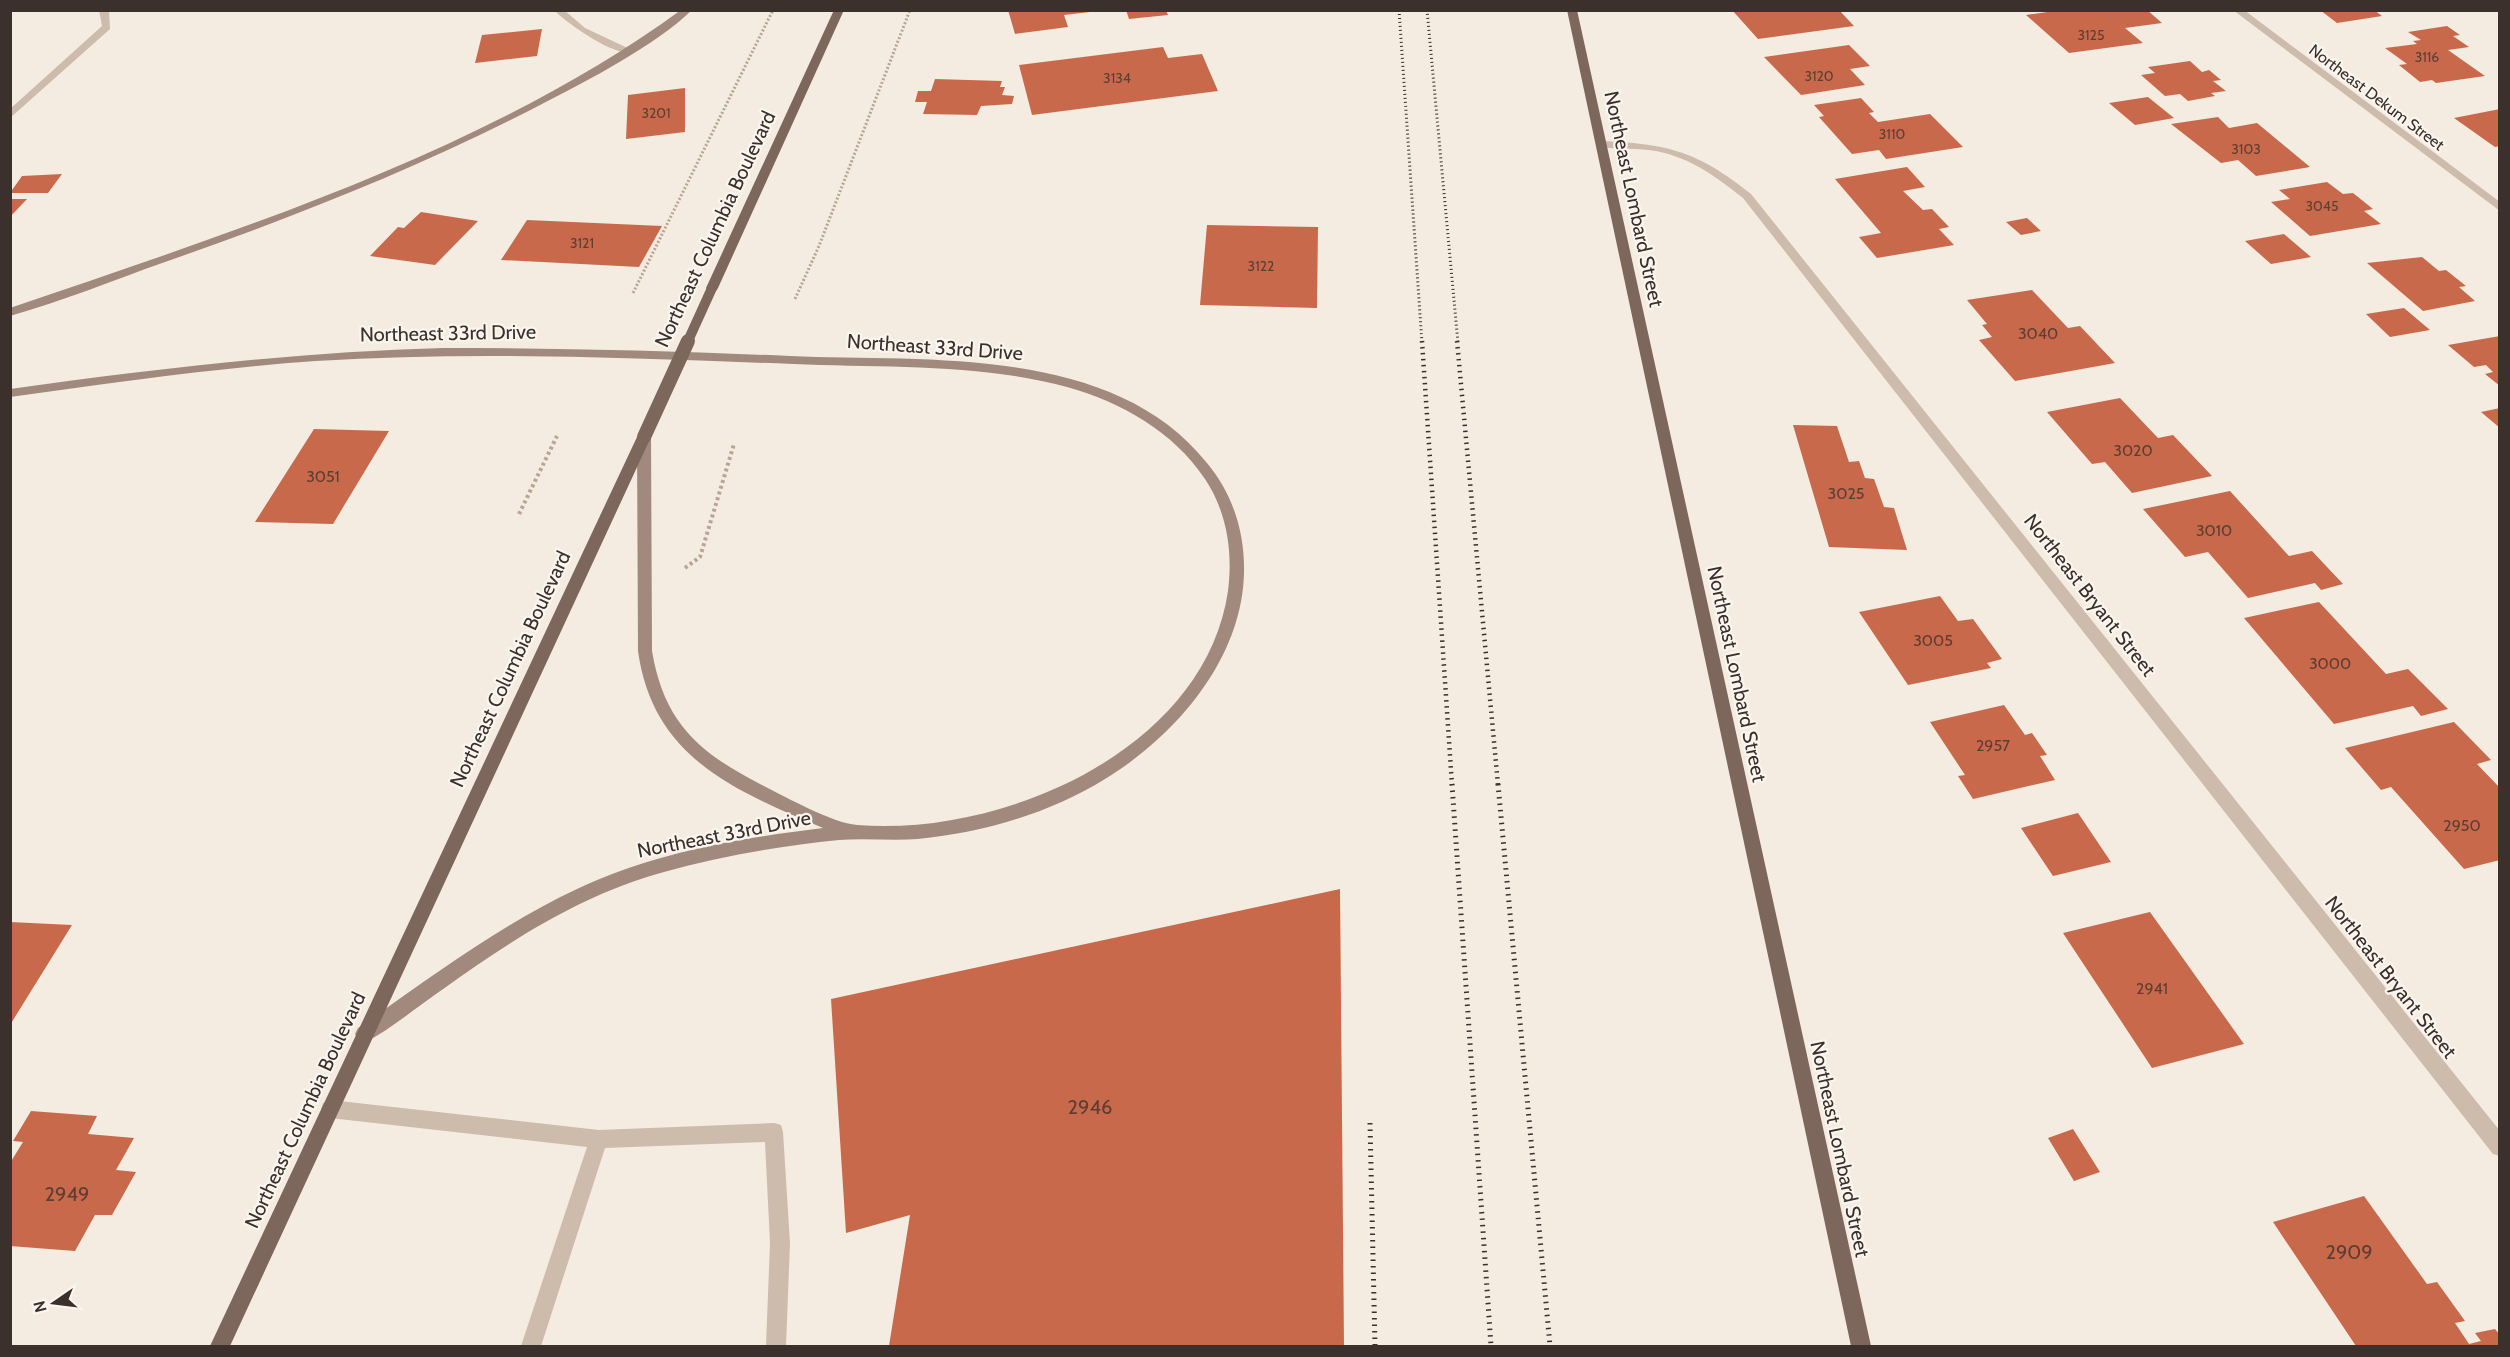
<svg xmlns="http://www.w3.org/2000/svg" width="2510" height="1357" viewBox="0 0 2510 1357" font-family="Cabin,sans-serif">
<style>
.building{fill:#c8694b}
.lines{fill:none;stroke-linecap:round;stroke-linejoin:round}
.path-far1{stroke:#b9a596;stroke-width:3;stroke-dasharray:2 2;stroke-linecap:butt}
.path{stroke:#b9a596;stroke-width:4;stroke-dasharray:3 3;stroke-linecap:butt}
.service{fill:#cdbbac;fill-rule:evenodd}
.minor{fill:#cdbbac;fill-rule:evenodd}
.tertiary{fill:#cdbbac;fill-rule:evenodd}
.secondary{fill:#a18a7d;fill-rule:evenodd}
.primary{fill:#7d675c;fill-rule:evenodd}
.rail-far2{stroke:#3b302b;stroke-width:3;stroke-dasharray:1 3;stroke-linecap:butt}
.rail-far1{stroke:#3b302b;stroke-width:4.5;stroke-dasharray:1.5 4.5;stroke-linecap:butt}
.rail{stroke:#3b302b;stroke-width:5;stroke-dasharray:1.5 5;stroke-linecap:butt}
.primary-bridge-far1{stroke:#7d675c;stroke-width:10}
.primary-bridge{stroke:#7d675c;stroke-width:14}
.labels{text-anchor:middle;stroke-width:4.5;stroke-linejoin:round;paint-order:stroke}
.far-number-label{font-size:14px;fill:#5e3e33}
.far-street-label{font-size:16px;fill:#3b302b;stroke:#fbf5ee}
.number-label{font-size:16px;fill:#5e3e33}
.street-label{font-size:20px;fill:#3b302b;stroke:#fbf5ee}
.near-number-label{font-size:20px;fill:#5e3e33}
</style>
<rect width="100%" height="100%" fill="#f4ebe1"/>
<path class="building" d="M1008,10H1090V12L1064,15L1068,27L1015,34Z
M1126,10H1166L1168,15L1129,19Z
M1732,10H1839L1854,26L1758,39Z
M2061,10H2147L2162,23L2125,28L2143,43L2069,53L2026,15Z
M2320,10H2374L2382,16L2337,23Z
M2447,26L2460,35L2453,36L2469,47L2448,50L2485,76L2436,83L2432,80L2420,82L2399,65L2407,64L2385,48L2417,44L2413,41L2421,40L2408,32Z
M542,29L537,56L475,63L482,35Z
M1849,45L1870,66L1850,69L1865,85L1801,95L1764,57Z
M1163,47L1168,58L1202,54L1218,91L1032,115L1019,65Z
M2190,61L2202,72L2209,70L2221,80L2213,81L2226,91L2211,93L2215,96L2188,101L2180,94L2165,96L2141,75L2155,73L2148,67Z
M935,79L1002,81L1000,87H1005L1002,95L1014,96L1012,104L981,106L977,115L923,114L927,102H915L918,91H931Z
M685,88V132L626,139L628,95Z
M2148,97L2174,118L2135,125L2109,103Z
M1861,98L1874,112L1869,113L1878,122L1930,114L1963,147L1886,159L1879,150L1852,154L1819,117L1824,116L1814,105Z
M2500,109V146L2495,147L2454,118Z
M2218,117L2229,128L2257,123L2310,167L2256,176L2238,160L2221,163L2171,124Z
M1907,167L1925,187L1903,191L1923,210L1932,209L1949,227L1939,229L1954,245L1877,258L1859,237L1881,233L1835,179Z
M62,174L48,193H10L22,176Z
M2327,182L2343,194L2353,193L2373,209L2364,211L2381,224L2310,236L2271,202L2290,199L2279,190Z
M10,199H27L10,217Z
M421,212L478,221L435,265L370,256L398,227L404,228Z
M2027,218L2041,231L2021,235L2006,222Z
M527,220L662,226L639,267L501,260Z
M1207,225L1318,227L1317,308L1200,305Z
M2284,234L2311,257L2271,264L2245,241Z
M2422,257L2439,271L2446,270L2466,286L2459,287L2475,301L2423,311L2367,263Z
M2032,290L2068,328L2080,326L2115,363L2015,381L1979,340L1992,337L1982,325L1987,324L1967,300Z
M2404,308L2430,330L2390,337L2366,314Z
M2500,336V386L2485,374L2493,372L2486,365L2474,367L2448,345Z
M2120,398L2158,438L2173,435L2212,476L2132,493L2105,462L2092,464L2047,412Z
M2500,408V428L2481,412Z
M1793,425L1837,426L1849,462L1859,461L1865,478L1874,479L1884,507L1894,508L1907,550L1829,547Z
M314,429L389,431L333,524L255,522Z
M2230,491L2289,556L2312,551L2343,584L2321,590L2315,583L2248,598L2208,552L2185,557L2143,509Z
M1940,596L1958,621L1973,619L2002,659L1987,663L1991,668L1908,685L1859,612Z
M2319,602L2386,674L2408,669L2448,709L2421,716L2413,706L2334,724L2244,618Z
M2004,705L2025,735L2032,733L2047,755L2040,756L2055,780L1973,799L1958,776L1965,775L1930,722Z
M2454,722L2491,760L2477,764L2500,788V860L2464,869L2391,787L2381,790L2345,748Z
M2078,813L2111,862L2053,876L2021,828Z
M1340,889L1344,1346H889L910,1215L846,1233L831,999Z
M2150,912L2244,1044L2152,1068L2063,933Z
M10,922L72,925L10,1025Z
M31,1111L97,1116L88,1134L134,1138L116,1170L136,1172L112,1215H95L75,1251L10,1246V1163L23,1142L13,1141Z
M2073,1129L2100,1172L2074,1181L2048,1138Z
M2364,1196L2427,1284L2437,1282L2465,1321L2455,1323L2469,1344L2481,1341L2475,1333L2495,1329L2500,1335V1346H2356L2273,1222Z"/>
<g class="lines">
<path class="path-far1" d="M633,293L773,10
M795,299L819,246L910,10"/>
<path class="path" d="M519,514L557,436
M685,568L700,557L734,444"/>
<path class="service" d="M99,10H109L110,29L10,118V109L102,26Z
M554,10H564L585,28L634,51C620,61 565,22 554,10Z
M330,1100L599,1130L774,1123L781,1125L783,1132L790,1243L786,1346H766L770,1243L765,1142L605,1148L541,1346H521L587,1147L330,1118L323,1115L321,1109L323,1103Z"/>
<path class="minor" d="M1601,141C1669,144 1697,151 1751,194L2500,1131V1156L2493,1154L1743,198C1714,175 1687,155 1649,150C1632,148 1614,150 1597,146L1596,144Z"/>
<path class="tertiary" d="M2233,10H2244L2500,202V211Z"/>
<path class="secondary" d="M681,10H692C656,45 587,81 542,104C421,167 294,217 165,262C114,280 63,301 10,316V308C235,231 488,151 681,10Z
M443,348C559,348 674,351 790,356C926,362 1112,344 1207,463C1233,494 1245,533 1244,573C1242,659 1176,736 1105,779C1050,813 983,833 918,839C892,841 865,838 839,840C781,846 720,856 664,872C583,894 513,939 446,987C419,1005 393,1028 364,1043L358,1040L355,1034L358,1028C428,979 498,926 577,889C653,853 740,838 823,828C734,790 653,758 638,651L637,437L639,434H649L651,437L652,651C664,722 698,752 760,784C784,796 832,823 857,825C1002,837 1205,750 1228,591C1233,552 1227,512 1205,479C1174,432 1121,402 1067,387C978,363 884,368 793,364C634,358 475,351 316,361C214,368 112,383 10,397V389C155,369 297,352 443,348Z"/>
<path class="primary" d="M834,10H844L718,288L716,291H708L706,288Z
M1567,10H1577L1871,1346H1851Z
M644,432L651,437L230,1346H210L637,437Z"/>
<path class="rail-far2" d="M1399,10L1422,343
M1427,10L1458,343"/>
<path class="rail-far1" d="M1422,341L1452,785
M1457,341L1498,785"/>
<path class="rail" d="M1452,784L1491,1346
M1498,784L1550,1346
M1370,1123L1375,1346"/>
<path class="primary-bridge-far1" d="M687,343L712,288"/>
<path class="primary-bridge" d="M644,437L688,341"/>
</g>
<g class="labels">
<g class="far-number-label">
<text x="2091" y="40">3125</text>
<text x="2427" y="62">3116</text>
<text x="1819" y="81">3120</text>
<text x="1117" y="83">3134</text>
<text x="656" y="118">3201</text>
<text x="1892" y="139">3110</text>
<text x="2246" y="154">3103</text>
<text x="2322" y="211">3045</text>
<text x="582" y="248">3121</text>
<text x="1261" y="271">3122</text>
</g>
<g class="far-street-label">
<text transform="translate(2377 97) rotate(37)" y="6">Northeast Dekum Street</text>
</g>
<g class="number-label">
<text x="2038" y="339">3040</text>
<text x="2133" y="456">3020</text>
<text x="323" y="482">3051</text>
<text x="1846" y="499">3025</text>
<text x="2214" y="536">3010</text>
<text x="1933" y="646">3005</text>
<text x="2330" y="669">3000</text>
<text x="1993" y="751">2957</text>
<text x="2462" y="831">2950</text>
<text x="2152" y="994">2941</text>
</g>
<g class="street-label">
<text transform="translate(1634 199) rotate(78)" y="7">Northeast Lombard Street</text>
<text transform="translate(715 229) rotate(-65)" y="7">Northeast Columbia Boulevard</text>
<text transform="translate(448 333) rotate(-1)" y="7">Northeast 33rd Drive</text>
<text transform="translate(935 347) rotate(4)" y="7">Northeast 33rd Drive</text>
<text transform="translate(2090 595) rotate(52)" y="7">Northeast Bryant Street</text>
<text transform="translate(510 669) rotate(-65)" y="7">Northeast Columbia Boulevard</text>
<text transform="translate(1737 674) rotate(78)" y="7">Northeast Lombard Street</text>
<text transform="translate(724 834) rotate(-11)" y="7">Northeast 33rd Drive</text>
<text transform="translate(2391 977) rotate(52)" y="7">Northeast Bryant Street</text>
<text transform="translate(305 1110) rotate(-65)" y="7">Northeast Columbia Boulevard</text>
<text transform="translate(1840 1149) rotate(78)" y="7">Northeast Lombard Street</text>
</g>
<g class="near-number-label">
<text x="1090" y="1114">2946</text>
<text x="67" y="1201">2949</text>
<text x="2349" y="1259">2909</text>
</g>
</g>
<rect width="2510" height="1357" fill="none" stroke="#3b302b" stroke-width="24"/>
<g transform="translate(54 1303) rotate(256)" stroke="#fbf5ee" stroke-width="4.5" paint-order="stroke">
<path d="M0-4.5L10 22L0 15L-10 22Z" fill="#3b302b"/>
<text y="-9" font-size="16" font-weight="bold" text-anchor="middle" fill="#3b302b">N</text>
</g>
</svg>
